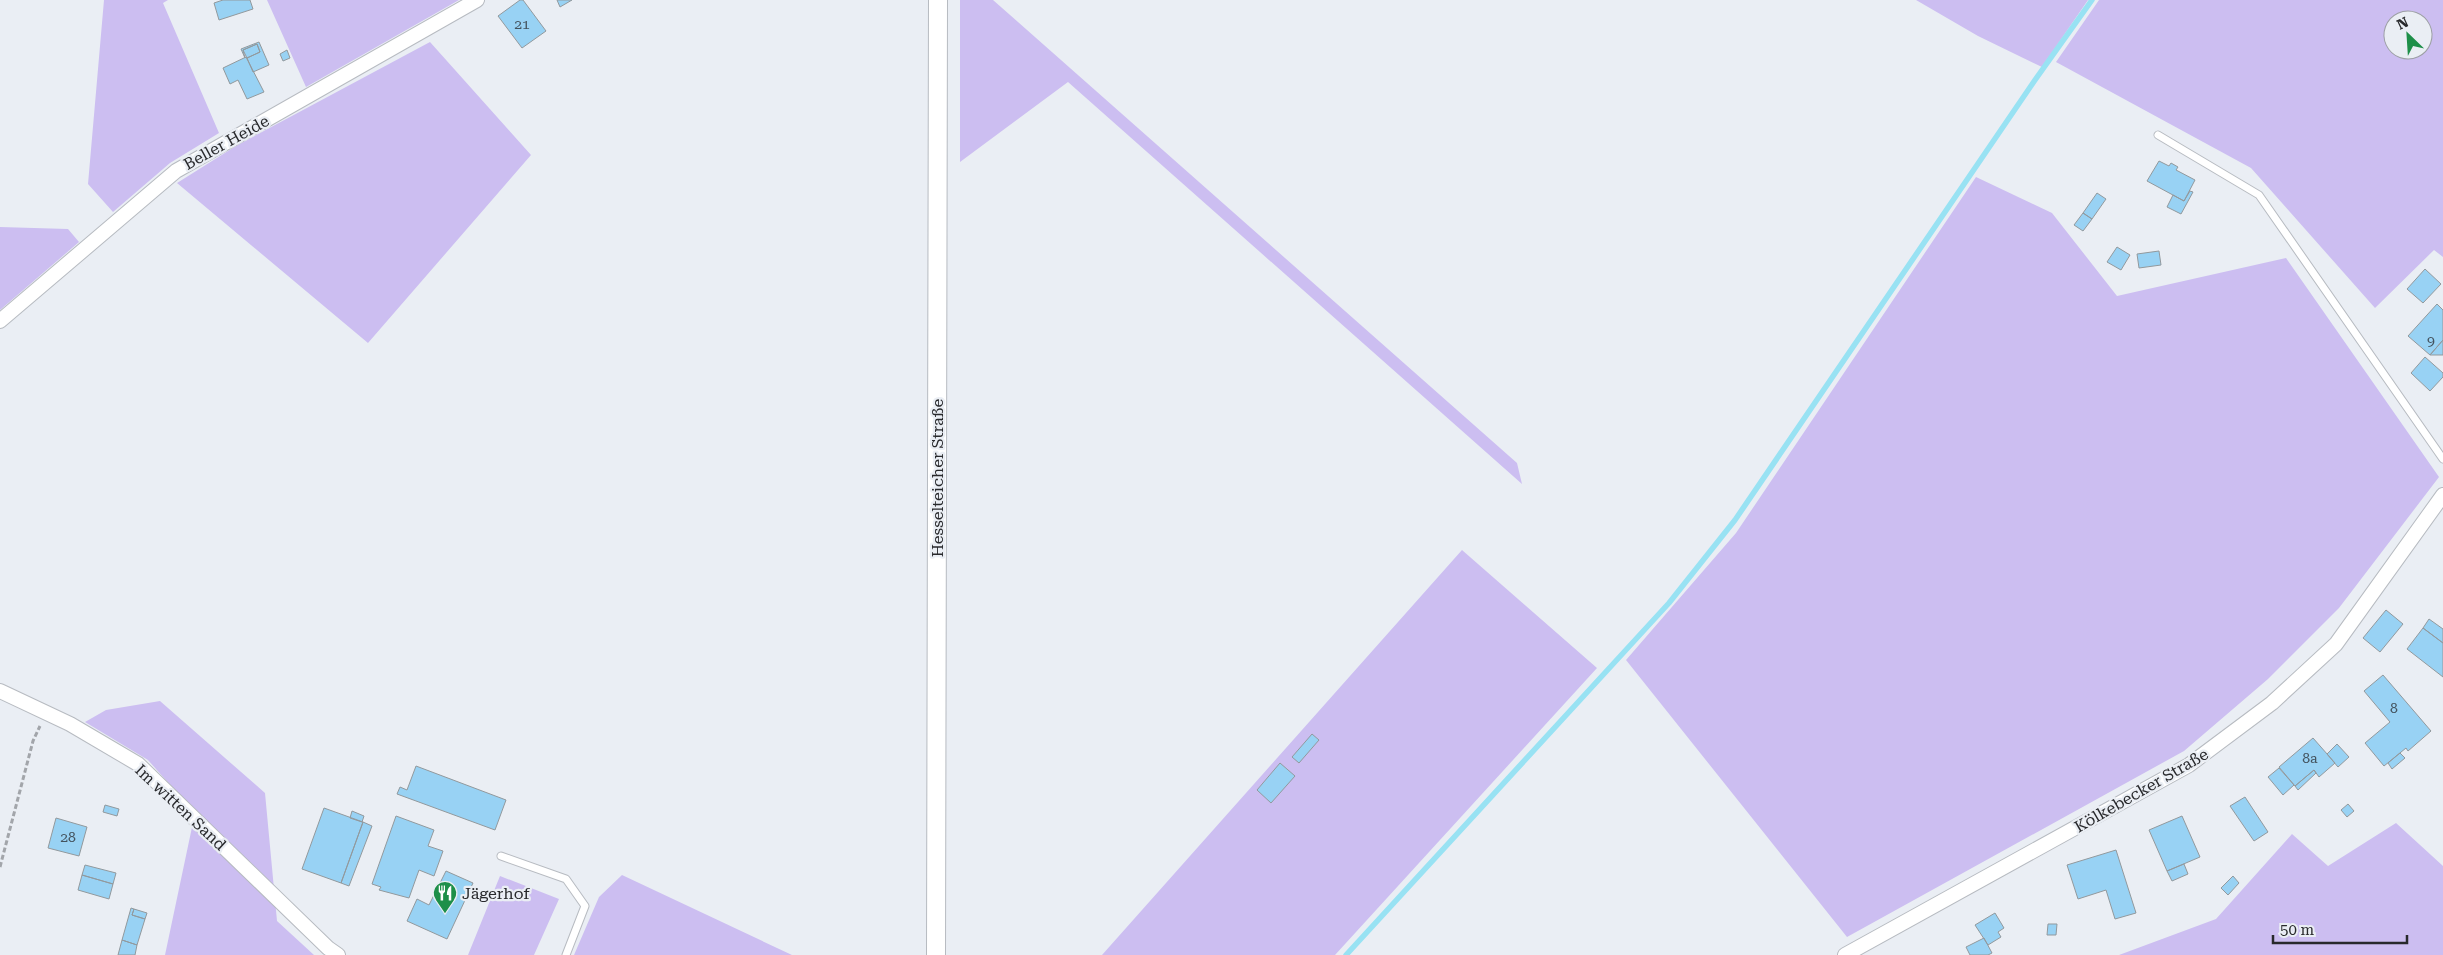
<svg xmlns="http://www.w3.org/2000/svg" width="2443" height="955" viewBox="0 0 2443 955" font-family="'Roboto Serif',serif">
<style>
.green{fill:#ccbef1;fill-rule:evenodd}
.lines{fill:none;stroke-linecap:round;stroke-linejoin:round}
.stream{stroke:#98e2f3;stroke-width:5.5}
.building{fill:#98d2f4;stroke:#92999d}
.service-casing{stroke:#b7bbc1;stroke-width:9}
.minor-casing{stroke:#b7bbc1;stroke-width:16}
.tertiary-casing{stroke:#b7bbc1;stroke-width:20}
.path{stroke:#a2a5aa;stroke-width:3;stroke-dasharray:5 2.5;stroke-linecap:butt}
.service{stroke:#fff;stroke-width:7}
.minor{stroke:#fff;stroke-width:14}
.tertiary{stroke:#fff;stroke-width:18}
.labels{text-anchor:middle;stroke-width:4.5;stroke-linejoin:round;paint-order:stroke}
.number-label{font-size:14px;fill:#44535e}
.street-label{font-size:16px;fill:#28292c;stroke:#eaeef4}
.poi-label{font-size:16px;fill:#28292c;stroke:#eaeef4;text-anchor:start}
</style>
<rect width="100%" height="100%" fill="#eaeef4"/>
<path class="green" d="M104,0H168L163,3L219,133L170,163L113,212L88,184Z
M267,0H459L306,87Z
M960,0H993L1517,463L1522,484L1068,82L960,162Z
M1916,0H2088L2042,67L1978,36Z
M2099,0H2443V257L2434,250L2375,308L2251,168L2056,62ZM2393,20H2423V50H2393Z
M430,42L531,155L368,343L177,183L236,146Z
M1976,177L2052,213L2117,296L2286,258L2439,477L2339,608L2268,679L2184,751L1847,937L1626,660L1736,533Z
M0,227L68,229L79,242L0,310Z
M1462,550L1597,668L1335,955H1102Z
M160,701L265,793L277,921L314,955H165L195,813L148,760L85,722L106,710Z
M2396,823L2443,866V955H2119L2216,919L2292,834L2328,866Z
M622,875L792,955H574L599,897Z
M500,876L559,899L534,955H468Z"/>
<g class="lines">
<path class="stream" d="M1346,955L1669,603L1735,520L2035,80L2092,0"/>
</g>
<path class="building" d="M223,0H250L253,9L219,20L214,3Z
M520,0H523L546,31L522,48L498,16Z
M557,0H572L560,7Z
M259,42L269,65L253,72L247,58L260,52L257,44L243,50L245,58L241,49Z
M257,44L260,52L247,58L243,50Z
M287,50L290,58L283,61L280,54Z
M246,57L264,92L247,99L238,80L230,84L223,68Z
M2159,161L2169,166L2171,163L2178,167L2176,170L2195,180L2184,201L2147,181Z
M2190,191L2193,192L2181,214L2167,207L2173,195L2184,201Z
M2097,193L2106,199L2092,219L2083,213Z
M2083,213L2092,219L2083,231L2074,225Z
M2117,247L2130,255L2121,270L2107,262Z
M2159,251L2161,265L2139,268L2137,254Z
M2425,269L2441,284L2423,303L2407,289Z
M2437,304L2443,310V340L2430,355L2408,336Z
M2443,340V355H2430Z
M2425,357L2443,373V377L2430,391L2411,373Z
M2386,610L2403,624L2380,652L2363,638Z
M2429,619L2443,629V643L2423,628Z
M2423,628L2443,643V677L2407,649Z
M2383,675L2431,731L2408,751L2406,748L2384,766L2365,743L2390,722L2364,691Z
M1312,734L1319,740L1299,763L1292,757Z
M2313,738L2335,763L2319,777L2314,770L2295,786L2279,767Z
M2337,744L2349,757L2338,767L2327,754Z
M2400,753L2405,758L2392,769L2388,763Z
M1280,763L1295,776L1271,803L1257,790Z
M416,766L506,800L495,830L397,794L400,787L407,790Z
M2279,768L2294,785L2283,795L2268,777Z
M2314,770L2316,773L2298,790L2295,786Z
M2245,797L2268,832L2254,841L2230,806Z
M2348,804L2354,811L2347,817L2341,810Z
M105,805L119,809L117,816L103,812Z
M324,808L363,822L341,883L302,869Z
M352,811L364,816L362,822L350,818Z
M396,816L434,830L428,846L443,851L434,876L419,870L409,898L379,890L381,887L372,884Z
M2182,816L2200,857L2167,871L2149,830Z
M56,818L87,827L79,856L48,848Z
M363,822L372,826L349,886L341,883Z
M2116,850L2136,913L2115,919L2106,890L2078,899L2067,865Z
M2184,864L2188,874L2172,881L2167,871Z
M85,865L116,873L113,884L82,875Z
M446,871L473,883L447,939L407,921L417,899L429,905Z
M82,875L113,884L109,899L78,890Z
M2233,876L2239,883L2228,895L2221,888Z
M131,908L134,909L132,915L145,919L137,945L122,940Z
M134,909L147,913L145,919L132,915Z
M1995,913L2004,928L1998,932L2001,937L1988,945L1975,925Z
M2048,924H2057L2056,935H2047Z
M1984,938L1992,953L1988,955H1970L1966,947Z
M122,940L137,945L135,955H118Z"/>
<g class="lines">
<g class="service-casing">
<path id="service" d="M2158,135L2259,195L2443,459
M501,856L566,879L585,906L566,955"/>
</g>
<g class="minor-casing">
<path id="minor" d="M0,321L176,171L477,0
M0,691L70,724L138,764L328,948L338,955
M1845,955L2189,765L2272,703L2336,644L2443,495"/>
</g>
<g class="tertiary-casing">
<path id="tertiary" d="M936,955L938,0"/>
</g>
<path class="path" d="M0,867L33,741L40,726"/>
<use href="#service" class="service"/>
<use href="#minor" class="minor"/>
<use href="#tertiary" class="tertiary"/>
</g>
<defs>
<g id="restaurant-pin" transform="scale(1.25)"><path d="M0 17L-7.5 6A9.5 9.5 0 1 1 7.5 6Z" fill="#1e8f49" stroke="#eaeef4"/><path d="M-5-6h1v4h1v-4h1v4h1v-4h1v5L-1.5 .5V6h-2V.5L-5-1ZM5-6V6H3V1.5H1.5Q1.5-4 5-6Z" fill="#fff"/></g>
</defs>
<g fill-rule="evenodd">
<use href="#restaurant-pin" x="445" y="893"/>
</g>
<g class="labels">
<g class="number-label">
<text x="522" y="29">21</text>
<text x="2431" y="346">9</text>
<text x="2394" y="713">8</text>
<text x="2310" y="763">8a</text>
<text x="68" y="842">28</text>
</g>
<g class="street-label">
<text transform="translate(226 142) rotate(-29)" y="6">Beller Heide</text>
<text transform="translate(937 478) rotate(-90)" y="6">Hesselteicher Straße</text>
<text transform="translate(2141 790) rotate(-30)" y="6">Kölkebecker Straße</text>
<text transform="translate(181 807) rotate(43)" y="6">Im witten Sand</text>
</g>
<g class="poi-label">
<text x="462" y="899">Jägerhof</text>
</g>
</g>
<g transform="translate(2408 35) rotate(335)"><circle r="24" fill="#eaeef4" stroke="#9c9fa4"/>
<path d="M0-4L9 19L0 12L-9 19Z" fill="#1e8f49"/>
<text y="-8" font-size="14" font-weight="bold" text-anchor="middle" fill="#28292c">N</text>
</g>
<path d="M2273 935v8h134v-8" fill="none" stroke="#28292c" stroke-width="2.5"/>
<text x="2280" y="935" font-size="15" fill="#28292c" stroke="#eaeef4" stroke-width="4" paint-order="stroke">50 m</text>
</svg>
